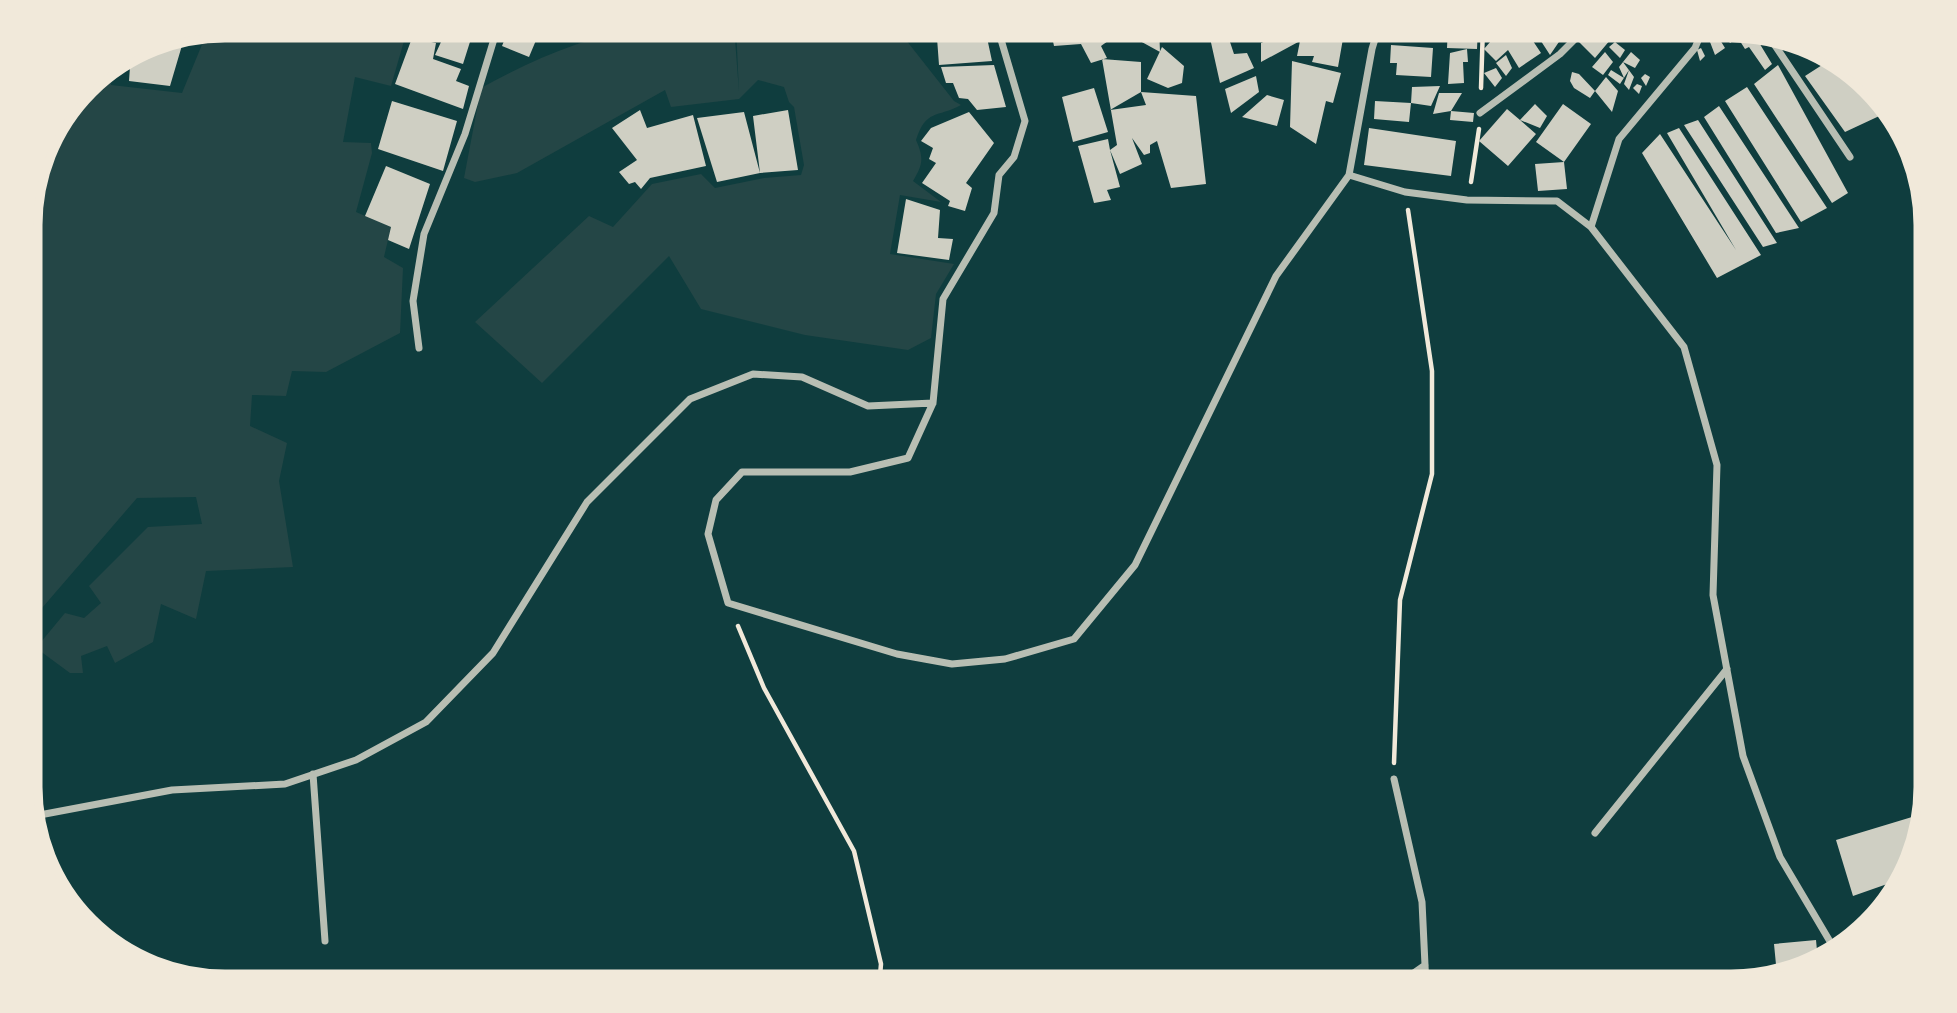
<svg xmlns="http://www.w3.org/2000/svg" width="1957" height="1013" viewBox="0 0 1957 1013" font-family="'Public Sans',sans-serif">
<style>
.green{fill:#244646}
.building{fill:#cfcfc3;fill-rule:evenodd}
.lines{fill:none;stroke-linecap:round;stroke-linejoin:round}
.path{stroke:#f1e9da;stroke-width:4.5}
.minor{stroke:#b8beb3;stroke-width:7}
.rim{fill:none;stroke:#f1e9da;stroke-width:9}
</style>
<rect width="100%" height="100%" fill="#0f3d3e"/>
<path class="green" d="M226,26H421L406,34L391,86L355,77L343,142L371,143L372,153L356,212L391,227L384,257L403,268L400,333L326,372L292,371L286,396L252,395L250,426L287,443L279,481L293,567L206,571L196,619L161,604L153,642L115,663L107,646L81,656L83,673H70L36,648L65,613L84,618L101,603L89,586L148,527L202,524L196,497L137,498L36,615L28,616L27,212L47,138L94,76L113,64L111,85L182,93L208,30Z
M649,26H734L739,92L736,26H895L954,101L961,105C937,118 926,109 916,140C924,158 923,164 913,181L941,202L900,195L890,254L954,264L936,294L931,338L908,350L805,335L701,309L669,256L542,383L475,322L589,216L613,227L652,184L701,174L715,188L764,178L801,175L804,165L794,107L789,102L784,87L758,80L739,99L671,107L665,90L517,173L475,182L464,178L481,88C533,59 590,35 649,26Z"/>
<path class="building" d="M432,26H475L463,64L435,55L441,42L419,35Z
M510,26H542L529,57L502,46Z
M915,26H988V28L915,36Z
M1053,26H1129L1101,46L1107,58L1091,63L1081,44L1054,46L1050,27Z
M1136,26H1159L1160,52L1140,41Z
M1262,26H1281L1265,33Z
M1302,26L1344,33L1338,67L1312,62L1314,56H1297L1300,41L1261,62V43L1295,28L1300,41Z
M1413,26L1441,28L1442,42L1411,33Z
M1448,26L1478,27L1477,49L1447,48Z
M1492,26H1549L1545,29L1547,33L1557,26L1563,36L1550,55L1539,38L1545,29L1531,38L1541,53L1519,68L1508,50L1496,61L1484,49L1497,34Z
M1598,26H1609L1616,33L1595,58L1579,42Z
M1610,26H1642L1644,29L1628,42Z
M1734,27L1752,31L1772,64L1765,70L1749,47L1745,49L1738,38L1730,43L1723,33Z
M986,33L992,61L939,65L937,38Z
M1227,33L1234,54L1247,53L1254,68L1220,83L1210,38Z
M1717,35L1725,48L1715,55L1710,42Z
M167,38L183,42L170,86L129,81L131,53H142L154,41Z
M412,38L436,43L433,59L461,69L456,81L469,86L463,109L395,84Z
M1615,42L1625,50L1620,58L1609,47Z
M1391,45L1433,48L1431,77L1396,75L1397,63H1390Z
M1162,47L1184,66L1182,83L1168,88L1147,79Z
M1701,48L1705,56L1700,61L1697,50Z
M1467,49L1468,62H1463L1464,83L1448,84L1450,53Z
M1605,52L1613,62L1603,75L1592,67Z
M1631,52L1640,60L1635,68L1623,62L1634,77L1629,90L1624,84L1629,70L1620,84L1608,75L1611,70L1624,78L1619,67Z
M1506,55L1512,68L1506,76L1496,63Z
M1833,58L1887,106L1890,111L1845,132L1805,76Z
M1102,59L1141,62V92L1196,96L1206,184L1171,188L1157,141L1150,145V153L1144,155L1132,138L1142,164L1120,174L1110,150L1120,187L1107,190L1111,200L1094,203L1078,146L1108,139L1110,150L1117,145ZM1141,92L1146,105L1110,110Z
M1292,61L1341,73L1333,103L1326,101L1316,144L1290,127Z
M994,65L1006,107L977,110L968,99L959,98L953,83H946L941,67Z
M1778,65L1848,193L1832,203L1754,84Z
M1496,68L1502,78L1495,87L1484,73Z
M1572,72L1579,74L1595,91L1590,98L1574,88L1570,81Z
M1645,74L1650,77L1646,86L1641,78Z
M1256,76L1259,92L1231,113L1225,89Z
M1606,77L1618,91L1612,112L1595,91Z
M1637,84L1642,86L1639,94L1633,88Z
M1440,86L1431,106L1411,103L1412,87Z
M1747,87L1827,208L1801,222L1725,101Z
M1094,88L1108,132L1073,142L1062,97Z
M1439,93H1462L1451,111L1474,113L1473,122L1450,120L1451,111L1433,114Z
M1267,95L1284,100L1277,126L1242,117Z
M392,101L457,121L443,171L378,149Z
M1375,101L1411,103L1409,122L1374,119Z
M1535,104L1547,116L1540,128L1520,120L1536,134L1508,166L1479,141L1507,109L1520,120Z
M1563,104L1591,124L1564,162L1536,142Z
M1719,106L1799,228L1776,233L1704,117Z
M640,110L647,128L693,115L706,166L650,178L641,189L635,182L629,184L619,172L637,160L612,128Z
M788,110L798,170L760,173L717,182L697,118L744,112L760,173L753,116Z
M969,112L994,143L966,183L972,188L965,211L948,206L950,201L922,183L936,163L929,159L933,148L921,141L931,128Z
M1698,120L1777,243L1763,247L1684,125Z
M1369,128L1456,141L1451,176L1364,165Z
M1679,128L1761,255L1717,278L1642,153L1660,134L1736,250L1667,133Z
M1564,162L1567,189L1538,191L1535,164Z
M386,166L430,184L409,249L388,240L391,227L365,216Z
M906,199L940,210L938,238L953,239L949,260L897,253Z
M1912,817L1919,839L1910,876L1853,896L1836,840Z
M1816,940L1818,961L1777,975L1774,944Z"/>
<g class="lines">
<path class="path" d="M1481,88L1483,26
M1471,182L1479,129
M738,626L764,688L854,851L881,964L879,987
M1394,763L1400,600L1432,474V371L1408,210"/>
<path class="minor" d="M997,26L1025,121L1014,157L999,175L994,213L943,299L933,403L908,458L850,472H742L716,500L708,534L728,603L897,654L952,664L1005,659L1074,639L1135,565L1276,276L1349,175L1372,49L1379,26
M1768,35L1850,157
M1480,113L1560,54L1588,26
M1349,175L1405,192L1467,200L1557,201L1591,227L1684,347L1717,465L1713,595L1743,756L1780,857L1838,955
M1591,227L1619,139L1695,48L1704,26
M419,348L413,301L424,234L465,134L498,26
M313,774L325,941
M1394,779L1422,902L1426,986
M29,817L172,790L285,784L356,760L426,722L493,653L587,502L690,399L753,374L802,377L868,406L933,403
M1595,833L1727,669
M1395,986L1425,965"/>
</g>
<path d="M0 0H1957V1013H0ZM225 38H1731A187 187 0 0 1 1918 225V787A187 187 0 0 1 1731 974H225A187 187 0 0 1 38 787V225A187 187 0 0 1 225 38Z" fill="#f1e9da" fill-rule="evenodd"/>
<path class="rim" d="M225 38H1731A187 187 0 0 1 1918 225V787A187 187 0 0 1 1731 974H225A187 187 0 0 1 38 787V225A187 187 0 0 1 225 38Z"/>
</svg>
